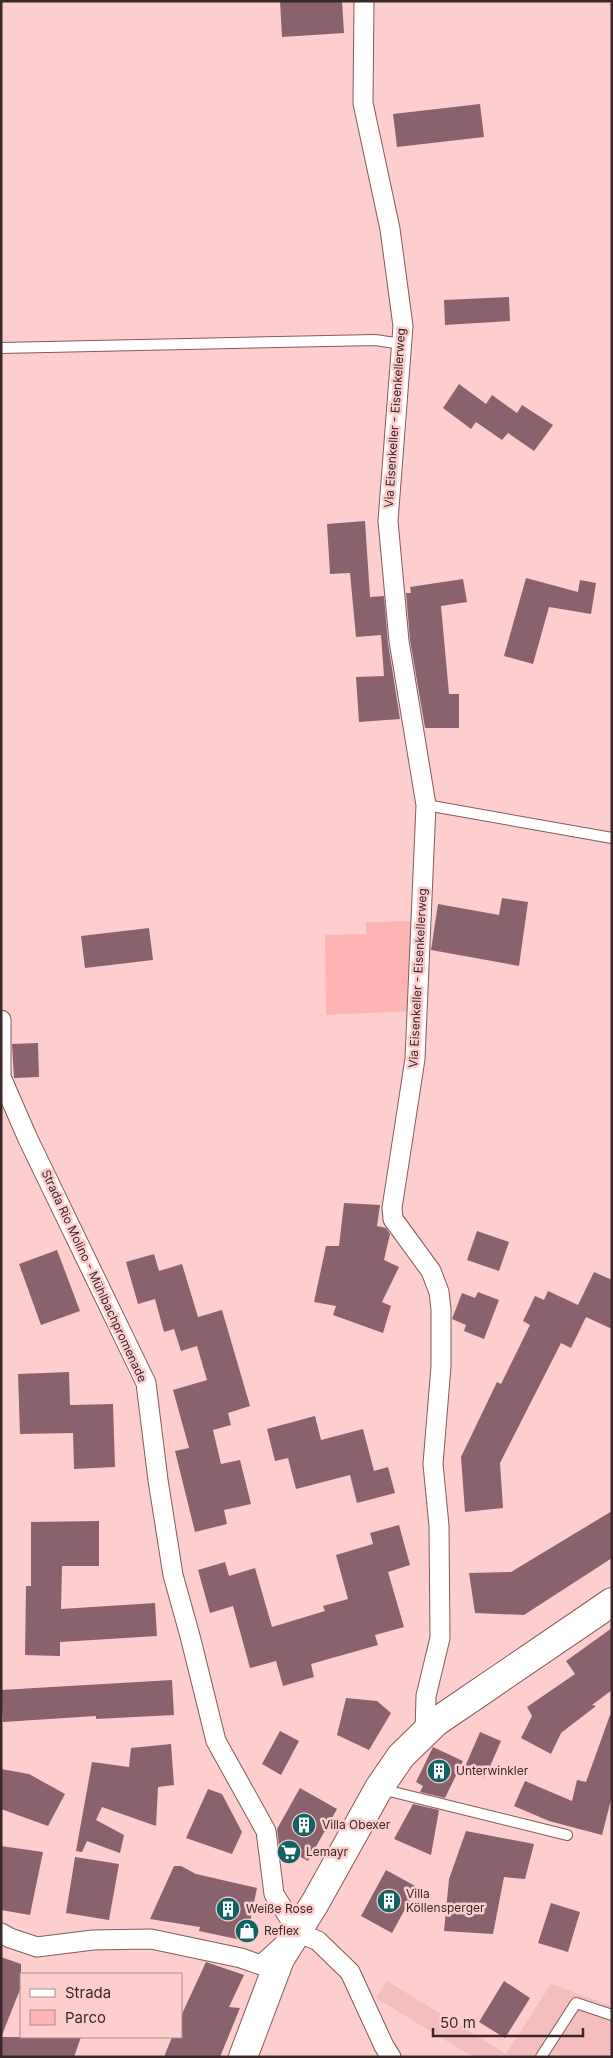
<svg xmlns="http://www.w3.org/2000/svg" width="613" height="2058" viewBox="0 0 613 2058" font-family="Inter,sans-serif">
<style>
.built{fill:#f3bebd}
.green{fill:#fdb4b3}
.building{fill:#89626e}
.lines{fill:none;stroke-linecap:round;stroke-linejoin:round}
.service-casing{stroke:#825a5a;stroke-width:12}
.minor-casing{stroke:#825a5a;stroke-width:21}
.secondary-casing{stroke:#825a5a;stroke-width:30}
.service{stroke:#fff;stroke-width:10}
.minor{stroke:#fff;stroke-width:19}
.secondary{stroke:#fff;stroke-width:28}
.labels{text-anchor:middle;stroke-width:5;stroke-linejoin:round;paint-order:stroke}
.street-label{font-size:12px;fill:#3a2928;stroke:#fdcecd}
.poi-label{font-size:12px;fill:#3a2928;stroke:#fdcecd;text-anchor:start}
</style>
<rect width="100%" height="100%" fill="#fdcecd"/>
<path class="built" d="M387,1981L506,2054L551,1984L612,2006V2057H473L376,1998Z"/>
<path class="green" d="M413,921L411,1011L326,1015L325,935L366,934V922Z"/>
<path class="building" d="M280,1H342L344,33L282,37Z
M480,104L484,137L397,147L393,114Z
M509,297L510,321L445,325L444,300Z
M459,384L486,404L492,395L517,413L522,405L553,425L534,451L508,433L502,440L476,422L471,429L443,408Z
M365,521L370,597L384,596L388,643L400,719L359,722L356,677L384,676L381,635L356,637L350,573L330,574L327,524Z
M526,578L578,592L580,580L596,583L591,614L549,607L533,664L504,656Z
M463,579L467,602L441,606L449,694H459V728H425L410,640L406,593H411L410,587Z
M502,898L528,902L519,966L431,950L438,904L499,915Z
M149,928L153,960L85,968L81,936Z
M38,1043L39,1077L14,1078L12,1044Z
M344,1203L380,1205L377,1226L386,1228L390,1234L384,1260L399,1267L382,1302L391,1306L383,1333L333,1315L336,1306L314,1302L326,1246H339Z
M477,1231L509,1242L499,1271L467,1260Z
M57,1250L80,1311L41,1325L19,1264Z
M154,1254L159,1271L182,1264L198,1317L222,1310L250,1406L228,1413L231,1425L213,1430L221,1464L240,1460L251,1504L224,1510L227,1524L195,1532L175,1451L189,1448L173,1390L207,1380L197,1346L181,1351L174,1329L164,1332L155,1299L138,1304L126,1262Z
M594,1272L612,1280V1329L586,1317L571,1348L561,1343L500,1463L503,1508L465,1512L461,1457L497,1382L501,1384L530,1325L523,1321L535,1296L544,1300L548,1291L578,1305Z
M478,1292L499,1300L484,1339L464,1331L466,1325L452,1319L462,1293L475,1298Z
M69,1372L70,1405L113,1404L115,1467L74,1469L73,1433L20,1434L18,1374Z
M315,1416L321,1440L363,1429L374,1471L388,1467L395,1493L357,1503L350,1475L296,1489L288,1458L275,1461L267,1429Z
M612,1511V1558L524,1615L475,1613L469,1573L511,1572Z
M99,1521V1566H62L61,1609L155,1603L157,1636L60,1642V1656L25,1655L26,1586H31V1522Z
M399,1525L410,1565L388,1572L404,1627L375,1635L378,1645L311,1664L314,1677L283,1686L276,1661L250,1668L233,1606L210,1613L198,1570L225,1562L229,1576L255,1568L272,1627L325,1611L323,1606L348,1599L336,1555L373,1544L370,1533Z
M612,1628V1690L592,1705L596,1706L561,1733L551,1754L521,1738L532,1716L527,1707L575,1674L566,1661Z
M172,1680L174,1715L96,1719V1716L3,1722L1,1690Z
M346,1698L377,1701L391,1713L369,1750L337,1735Z
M610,1715H612V1796L602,1835L549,1821L514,1806L525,1781L572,1801L577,1780L586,1782Z
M280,1731L299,1741L281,1775L262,1764Z
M480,1732L501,1741L485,1778L464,1769Z
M171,1744L174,1785L158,1787L156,1826L102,1807L96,1820L124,1835L120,1853L87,1841L82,1852L76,1851L92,1762L129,1767L131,1748Z
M433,1747L463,1761L445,1798L420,1792L423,1786L416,1782Z
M1,1769L29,1774L65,1794L48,1826L1,1809Z
M300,1788L337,1809L308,1861L279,1845L277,1829Z
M208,1789L222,1794L242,1832L232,1854L186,1838Z
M413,1804L439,1810L431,1855L394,1839Z
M466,1831L534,1844L525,1879L504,1877L493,1934L444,1931L449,1879Z
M1,1846L43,1852L30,1915L1,1910Z
M75,1857L119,1864L109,1920L66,1913Z
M174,1866H181L196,1874L257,1888L246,1941L199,1931L200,1927L150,1919Z
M386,1870L417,1887L392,1933L361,1916Z
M551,1903L580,1912L568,1952L538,1943Z
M1,1957L21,1964V1987L2,2035Z
M206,1962L244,1975L229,2007L240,2008L220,2057H164L172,2037H181V2016Z
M504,1981L530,1998L505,2038L479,2022Z
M1,2037H81L74,2057H1Z"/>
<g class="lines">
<g class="service-casing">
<path id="service" d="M1,348L375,340L402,344
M426,805L612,838
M381,1789L567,1835
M541,2057L576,2003L612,2015"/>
</g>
<g class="minor-casing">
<path id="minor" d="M364,1L363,103L390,229L403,326L388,521L399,641L426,805L415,1059L392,1208L393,1219L431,1271L439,1292L441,1309V1366L433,1464L439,1526L440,1638L426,1696L425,1732
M1,1020V1077L28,1139L146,1383L158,1480L173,1575L190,1636L216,1741L266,1831L274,1894L298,1932
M298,1932L318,1941L350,1972L384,2046L391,2057
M1,1933L10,1938L37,1947L93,1940L151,1939L241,1958L261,1965L282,1946"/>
</g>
<g class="secondary-casing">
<path id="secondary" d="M243,2057L280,1959L315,1903L379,1788L401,1756L436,1722L612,1602"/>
</g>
<use href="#service" class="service"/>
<use href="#minor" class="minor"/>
<use href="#secondary" class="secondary"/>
</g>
<defs>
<g id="building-disc" transform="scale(1.25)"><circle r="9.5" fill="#116265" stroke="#fdcecd"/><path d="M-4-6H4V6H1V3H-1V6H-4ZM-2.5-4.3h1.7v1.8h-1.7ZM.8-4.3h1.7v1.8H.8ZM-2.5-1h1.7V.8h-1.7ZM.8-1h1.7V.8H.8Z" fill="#fff"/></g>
<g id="supermarket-disc" transform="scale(1.25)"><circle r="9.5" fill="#116265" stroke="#fdcecd"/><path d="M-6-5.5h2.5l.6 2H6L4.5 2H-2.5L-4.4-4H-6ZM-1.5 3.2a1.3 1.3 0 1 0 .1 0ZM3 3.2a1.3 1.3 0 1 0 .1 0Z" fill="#fff"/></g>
<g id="shop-disc" transform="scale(1.25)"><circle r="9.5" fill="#116265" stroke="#fdcecd"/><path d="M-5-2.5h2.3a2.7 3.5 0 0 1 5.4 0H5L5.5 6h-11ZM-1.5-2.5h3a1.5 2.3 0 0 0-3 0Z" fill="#fff"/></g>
</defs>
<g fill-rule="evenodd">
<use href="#building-disc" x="439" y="1771"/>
<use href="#building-disc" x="304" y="1825"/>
<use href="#supermarket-disc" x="289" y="1852"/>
<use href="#building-disc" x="389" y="1901"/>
<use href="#building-disc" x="228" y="1909"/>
<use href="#shop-disc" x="247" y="1931"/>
</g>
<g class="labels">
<g class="street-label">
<text transform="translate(395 418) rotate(-86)" y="4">Via Eisenkeller - Eisenkellerweg</text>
<text transform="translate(418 978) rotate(-87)" y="4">Via Eisenkeller - Eisenkellerweg</text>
<text transform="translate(94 1276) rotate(65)" y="4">Strada Rio Molino - Mühlbachpromenade</text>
</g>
<g class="poi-label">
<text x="456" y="1775">Unterwinkler</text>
<text x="322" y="1829">Villa Obexer</text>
<text x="306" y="1856">Lemayr</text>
<text x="406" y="1898">Villa<tspan x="406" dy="14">Köllensperger</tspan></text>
<text x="246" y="1913">Weiße Rose</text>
<text x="264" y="1935">Reflex</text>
</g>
</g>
<rect width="613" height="2058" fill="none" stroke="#3a2928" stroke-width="5"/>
<rect x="20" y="1973" width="162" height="65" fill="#fdcecd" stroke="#af8c8b"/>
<rect x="30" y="1989" width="25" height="8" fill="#ffffff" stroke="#af8c8b"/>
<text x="65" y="1998" font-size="15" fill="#3a2928">Strada</text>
<rect x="30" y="2010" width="25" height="15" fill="#fdb4b3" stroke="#af8c8b"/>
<text x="65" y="2023" font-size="15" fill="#3a2928">Parco</text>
<path d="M433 2028v8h150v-8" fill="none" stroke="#3a2928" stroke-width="2.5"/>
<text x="440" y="2028" font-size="15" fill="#3a2928" stroke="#fdcecd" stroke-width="4" paint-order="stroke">50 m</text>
</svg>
